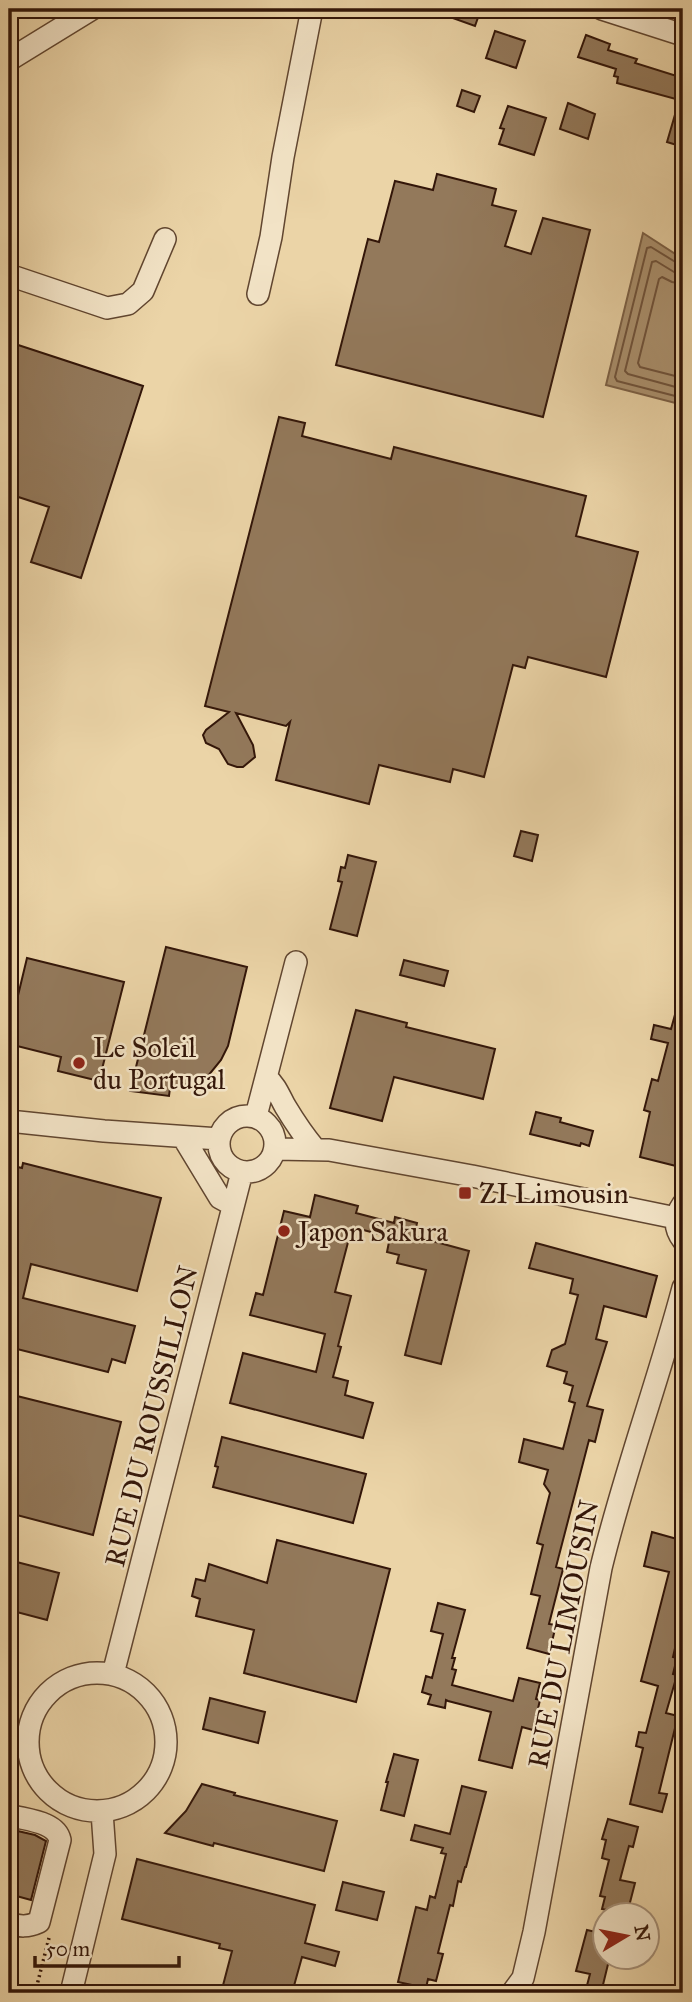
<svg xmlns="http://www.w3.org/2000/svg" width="692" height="2002" viewBox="0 0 692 2002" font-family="'IM FELL Great Primer',serif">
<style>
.water{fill:#ac9371;stroke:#7c6147;stroke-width:2}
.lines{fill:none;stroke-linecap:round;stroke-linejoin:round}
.shore{stroke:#70543d;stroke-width:2}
.building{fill:#93795b;stroke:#331609;stroke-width:2}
.minor-casing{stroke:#614630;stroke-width:24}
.path{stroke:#331609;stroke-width:3.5;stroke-dasharray:2 3.5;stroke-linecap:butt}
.minor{stroke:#f2e3c6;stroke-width:21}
.poi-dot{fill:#8f2418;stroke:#f2e3c6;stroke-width:2.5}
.labels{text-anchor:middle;stroke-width:5;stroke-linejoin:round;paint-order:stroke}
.poi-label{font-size:28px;fill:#331609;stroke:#f2e3c6;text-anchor:start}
.street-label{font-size:28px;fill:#331609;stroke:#f2e3c6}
</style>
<rect width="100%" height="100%" fill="#ebd4a7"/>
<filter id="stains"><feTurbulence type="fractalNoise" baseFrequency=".00286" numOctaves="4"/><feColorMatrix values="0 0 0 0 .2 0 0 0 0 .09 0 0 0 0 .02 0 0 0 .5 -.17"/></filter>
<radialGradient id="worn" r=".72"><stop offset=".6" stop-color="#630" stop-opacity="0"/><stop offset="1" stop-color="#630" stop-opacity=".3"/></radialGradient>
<path class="water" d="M643,233L683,259V405L606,385Z"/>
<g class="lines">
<path class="shore" d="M683,264L677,263L651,247L647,248L615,377L617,381L683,398
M683,273L674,272L656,261L652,262L625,371L628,374L683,389
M683,284L672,282L662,277L659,279L638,363L640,367L683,378"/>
</g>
<path class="building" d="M434,9H481L475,26L433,11Z
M495,31L525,41L516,68L486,58Z
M586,35L610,44L608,50L637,59L635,63L683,78V101L617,83L618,77L614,76L616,69L578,57Z
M462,90L480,96L474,112L457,106Z
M679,101L683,102V147L667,142Z
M568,103L595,114L588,139L560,129Z
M508,106L546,118L534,155L499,144L504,129L500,128Z
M437,174L496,189L492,205L516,211L505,246L531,254L543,218L590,230L543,417L336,365L368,239L379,242L395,181L433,190Z
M9,342L143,386L81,578L31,562L49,507L9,494Z
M279,417L305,423L302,436L391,459L394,447L586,496L576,536L638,552L606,677L528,657L525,668L513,665L484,777L453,769L450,782L379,765L369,804L276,780L290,722L286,726L236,713L253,745L255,757L243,767H237L228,764L219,749L206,743L203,735L206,730L229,712L205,706Z
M521,831L538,835L532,861L514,856Z
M348,855L376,862L357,936L330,929L342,882L338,881L341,867L345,868Z
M166,947L247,967L228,1046L221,1060L208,1076L196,1082L170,1088L169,1096L130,1091Z
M27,958L124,982L99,1081L58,1071L61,1057L9,1044V1033Z
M404,960L448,971L444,986L400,975Z
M678,1004L683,1005V1139L676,1166L640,1157L650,1112L644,1110L652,1079L658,1081L668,1043L651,1039L654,1025L671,1029Z
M356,1010L407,1023L406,1027L495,1049L483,1099L394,1077L382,1121L330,1108Z
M536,1112L561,1118L560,1122L593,1131L589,1146L581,1143L580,1146L530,1134Z
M23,1163L161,1198L137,1291L31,1264L23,1298L135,1326L125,1363L112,1359L108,1372L9,1347V1165L22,1168Z
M315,1195L358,1206L356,1213L394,1223L395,1217L417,1223L414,1236L469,1251L441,1364L405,1355L426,1270L397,1263L399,1255L387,1252L390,1237L352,1227L335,1292L351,1296L338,1346L341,1347L333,1377L348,1381L345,1395L373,1403L363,1438L230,1403L243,1353L316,1372L325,1334L250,1315L256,1293L263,1295L284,1211L310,1217Z
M536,1243L657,1276L646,1317L604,1306L596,1339L607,1342L587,1406L603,1410L595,1442L589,1440L556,1567L563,1569L549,1624L556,1625L549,1654L527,1648L540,1596L531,1594L543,1545L537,1543L550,1493L544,1484L548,1470L519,1462L524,1439L563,1449L575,1403L569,1401L573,1386L564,1383L567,1372L547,1366L552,1350L565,1344L578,1295L570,1293L573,1279L529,1268Z
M9,1394L121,1422L93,1535L9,1513Z
M222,1437L366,1474L353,1523L213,1487L218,1467L215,1466Z
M652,1532L677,1539L678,1536L683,1537V1613L673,1657L677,1658L673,1674L677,1675L666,1713L678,1716L659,1793L667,1794L662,1812L630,1804L643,1748L636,1746L639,1732L646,1733L658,1686L641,1681L669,1572L644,1566Z
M277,1540L390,1569L356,1702L244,1673L254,1630L196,1616L200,1599L192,1596L196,1579L205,1581L209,1564L267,1583Z
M9,1560L59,1573L47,1620L9,1610Z
M438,1603L465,1610L452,1658H455L452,1669L456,1670L452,1685L513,1701L519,1678L540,1683L536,1699L540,1700L533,1730L522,1727L512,1768L479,1760L491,1712L448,1701L446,1700L445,1708L428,1704L431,1695L422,1692L426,1676L432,1678L443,1634L431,1631Z
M210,1698L265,1712L258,1743L203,1729Z
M394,1754L418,1760L404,1816L381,1810L388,1782H386Z
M202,1784L235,1793L234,1795L337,1821L324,1871L214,1843L213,1846L165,1833L186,1811Z
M462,1786L486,1792L466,1867H465L461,1882L458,1881L453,1906L450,1905L438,1953L443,1954L436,1981L428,1979L426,1988L398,1982L416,1907L427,1910L430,1896L435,1898L446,1854L441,1853L443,1848L411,1840L415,1825L450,1834Z
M608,1819L638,1827L633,1847L629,1846L620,1880L635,1883L627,1914L602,1909L605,1897L600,1896L609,1860L602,1858L606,1840L602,1839Z
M9,1829L35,1835L46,1841L31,1900L9,1894Z
M137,1859L315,1905L305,1943L339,1952L335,1966L302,1957L292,1993H221L232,1951L219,1948L220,1944L122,1919Z
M343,1882L384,1892L377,1920L336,1910Z
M587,1930L605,1934V1956H610L601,1993H585L590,1974L576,1971Z"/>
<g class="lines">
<g class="minor-casing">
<path id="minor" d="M602,9L683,35
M9,60L92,9
M9,275L107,308L128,304L143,291L165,239
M258,294L271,237L283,157L312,9
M266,1077C276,1086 279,1095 285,1106C294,1121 304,1136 315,1149
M219 1144a28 28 0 1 1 56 0a28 28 0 1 1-56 0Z
M256,1116L296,962
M9,1121L104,1131L219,1139
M183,1137L220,1198L233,1205
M275,1149L329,1150L472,1176L676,1218
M683,1204C674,1217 674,1228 683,1240
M28 1742a69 69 0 1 1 138 0a69 69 0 1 1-138 0Z
M113,1674L242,1172
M9,1815C25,1820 56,1821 60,1840L39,1922C28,1927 20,1927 9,1923
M71,1993L105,1854L102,1812
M512,1993L523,1978L534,1932L601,1568C624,1473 658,1382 683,1288"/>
</g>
<path class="path" d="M35,1993L49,1938"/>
<use href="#minor" class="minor"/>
</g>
<g class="poi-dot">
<circle cx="79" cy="1063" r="7"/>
<rect x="458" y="1186" width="14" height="14" rx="3.5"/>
<circle cx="284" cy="1231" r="7"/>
</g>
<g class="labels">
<g class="poi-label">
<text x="93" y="1057">Le Soleil<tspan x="93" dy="32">du Portugal</tspan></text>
<text x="479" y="1203">ZI Limousin</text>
<text x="298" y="1241">Japon Sakura</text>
</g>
<g class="street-label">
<text transform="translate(151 1416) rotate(-76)" y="10">RUE DU ROUSSILLON</text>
<text transform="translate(563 1634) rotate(-79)" y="10">RUE DU LIMOUSIN</text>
</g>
</g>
<rect width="692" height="2002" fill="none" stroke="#ebd4a7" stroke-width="35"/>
<rect x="10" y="10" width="671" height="1981" fill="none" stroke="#331609" stroke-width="3.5"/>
<rect x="18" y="18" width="657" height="1967" fill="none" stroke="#331609" stroke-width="2"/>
<g transform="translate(626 1936) rotate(80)"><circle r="33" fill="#f2e3c6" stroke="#a6917a" stroke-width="2"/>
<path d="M0-5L12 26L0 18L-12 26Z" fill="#8f2418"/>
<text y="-10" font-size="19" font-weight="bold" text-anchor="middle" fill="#331609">N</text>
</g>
<path d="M35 1956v10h144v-10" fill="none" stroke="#331609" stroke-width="3.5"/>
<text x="46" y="1956" font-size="21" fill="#331609" stroke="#f2e3c6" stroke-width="5" paint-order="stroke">50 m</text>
<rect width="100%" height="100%" filter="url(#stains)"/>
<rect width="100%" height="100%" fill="url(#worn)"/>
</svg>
